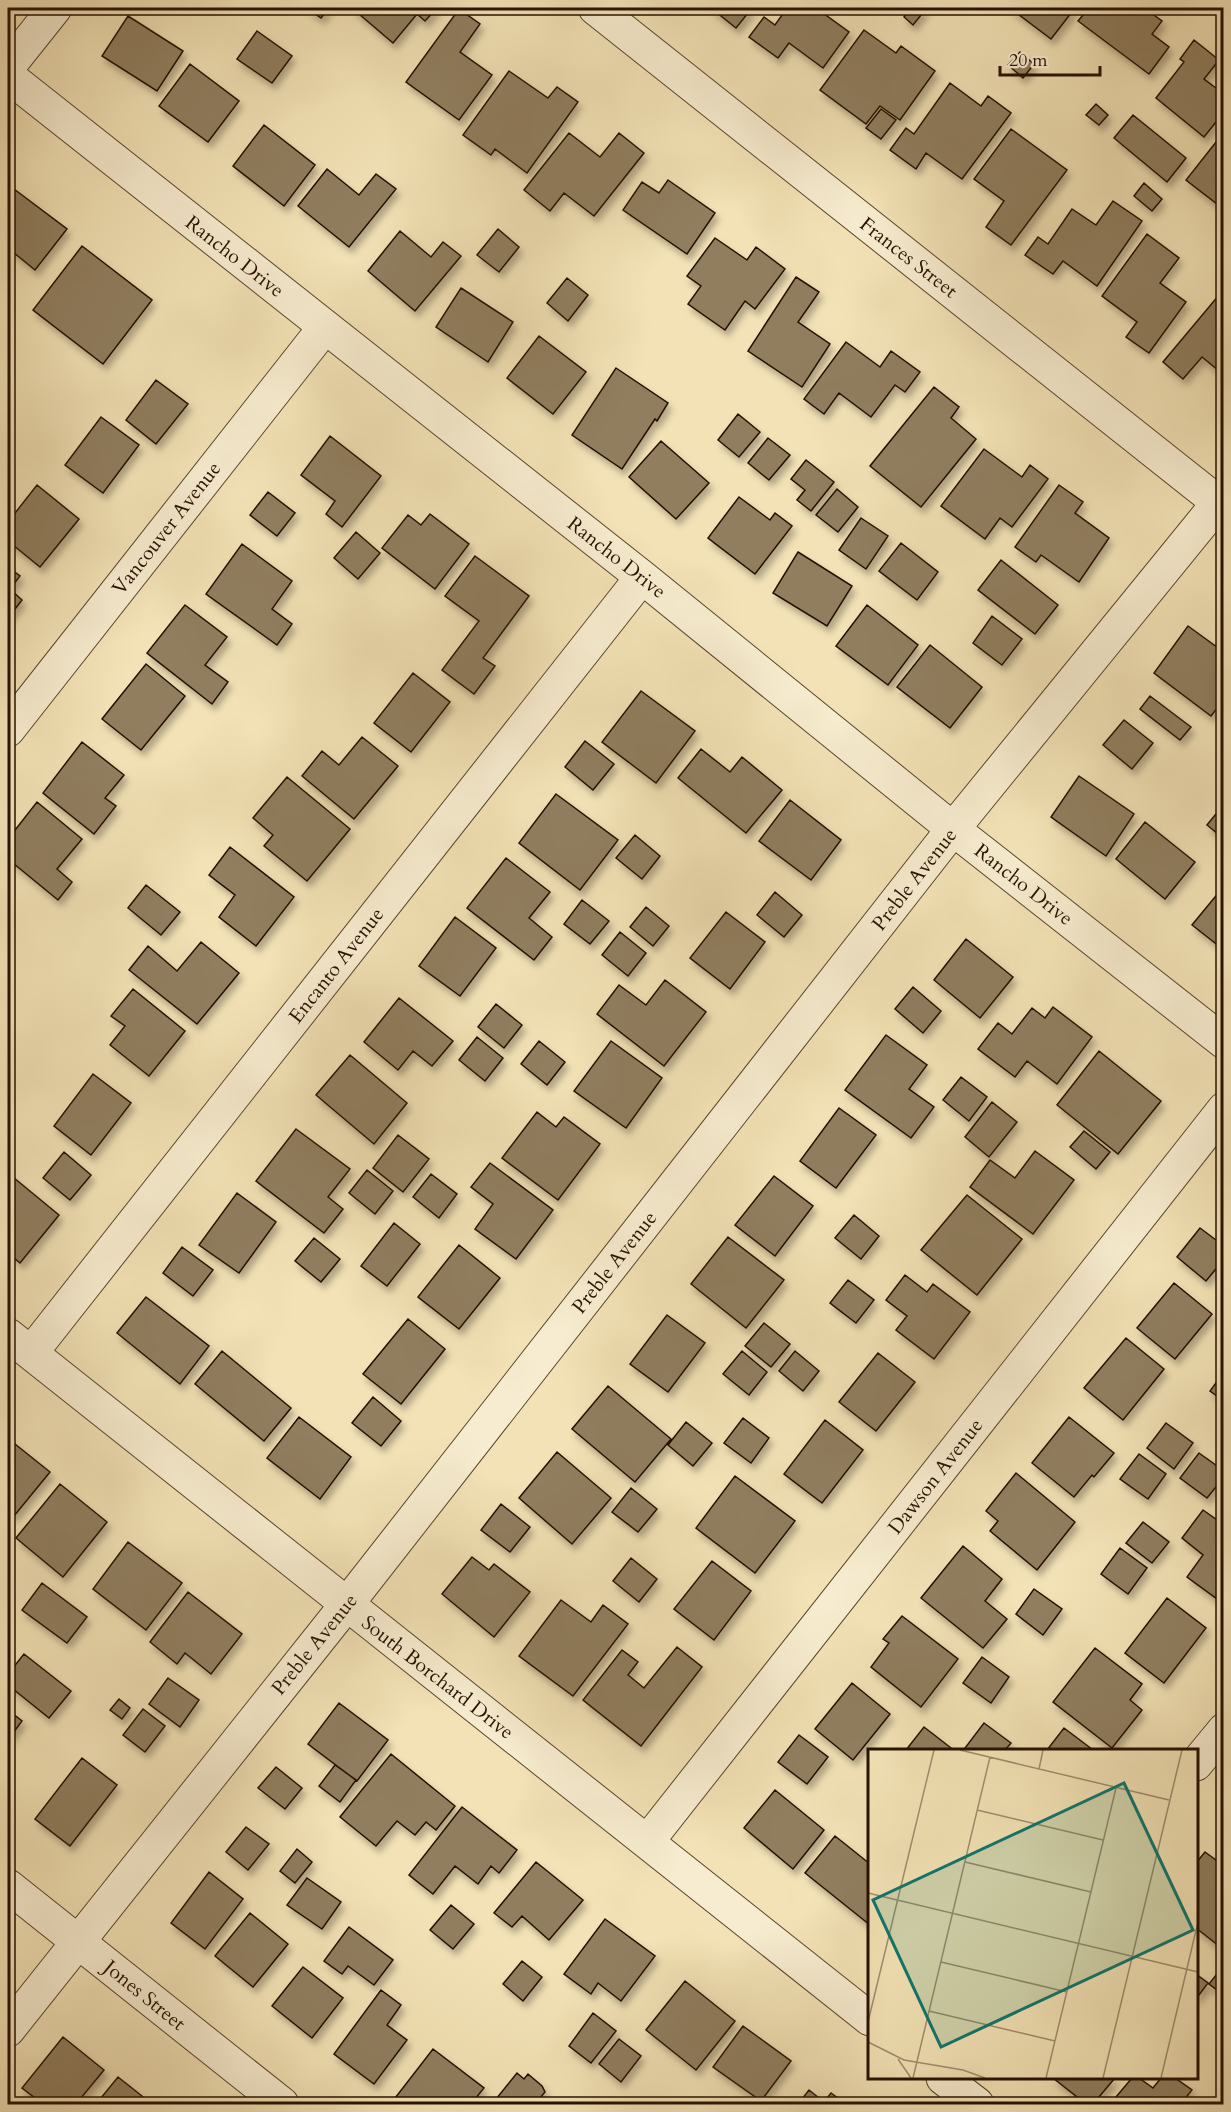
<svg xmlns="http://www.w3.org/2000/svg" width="1231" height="2112" viewBox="0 0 1231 2112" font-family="Cardo,serif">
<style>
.building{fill:#907e5e;stroke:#261100;stroke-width:1.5;filter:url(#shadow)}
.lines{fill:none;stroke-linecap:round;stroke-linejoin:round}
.street-casing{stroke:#59452d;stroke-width:35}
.street{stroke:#f7eccf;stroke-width:33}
.labels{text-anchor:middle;stroke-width:6;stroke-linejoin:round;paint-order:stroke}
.street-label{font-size:20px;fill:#261100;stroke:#f7eccf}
.inset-road{fill:none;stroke:#a08e6d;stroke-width:1.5}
.view{fill:#0f766e;fill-opacity:0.15;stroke:#0f766e;stroke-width:3}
.inset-edge{fill:none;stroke:#261100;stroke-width:3}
</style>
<defs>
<filter id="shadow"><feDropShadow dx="3.5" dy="6" stdDeviation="3" flood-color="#0004"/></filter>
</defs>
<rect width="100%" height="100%" fill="#f2e2b5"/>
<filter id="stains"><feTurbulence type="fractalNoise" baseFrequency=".00333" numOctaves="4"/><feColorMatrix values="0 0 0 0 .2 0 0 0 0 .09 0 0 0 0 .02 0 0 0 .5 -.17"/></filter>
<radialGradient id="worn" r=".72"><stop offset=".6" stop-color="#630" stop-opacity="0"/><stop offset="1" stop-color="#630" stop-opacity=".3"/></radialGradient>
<path class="building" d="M307,8H329L321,18Z
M352,8H437L425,21L417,14L393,43Z
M711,8H752L736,28Z
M787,8H816L849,32L823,68L789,43L778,58L749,37L764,17L775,25Z
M911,8L926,9L913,25L904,17Z
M1010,8H1075L1051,39Z
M1089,8H1144L1162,21L1152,34L1169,47L1149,74L1078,21Z
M459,9L480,24L460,52L492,75L459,120L406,82Z
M128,16L183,51L157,91L102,56Z
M864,30L896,53L901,46L935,71L900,120L880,106L866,124L820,90Z
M257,31L292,56L272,83L237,59Z
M1194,40L1219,60L1204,79L1224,94V112L1204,137L1156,98L1184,62L1180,59Z
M1020,52L1034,64L1023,78L1008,65Z
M190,64L239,101L208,142L159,106Z
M509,71L548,98L557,87L578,102L527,173L495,149L491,155L463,135Z
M950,83L981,106L988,96L1011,113L962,179L926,153L916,169L890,150L906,128L914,134Z
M1096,104L1108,115L1099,125L1086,115Z
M881,109L896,120L881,139L866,128Z
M1133,115L1186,158L1167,182L1114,138Z
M264,125L315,165L284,206L233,166Z
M1011,129L1067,170L1011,245L986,227L1004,201L974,179Z
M1224,132V195L1217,204L1186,180Z
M569,133L600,157L619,133L644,153L594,216L564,193L550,211L524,190Z
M327,169L359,195L376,174L396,189L349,247L298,206Z
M668,180L715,213L687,254L623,210L642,182L659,193Z
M1144,183L1162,199L1152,211L1134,196Z
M10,186L67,229L35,270L8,248V189Z
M1113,201L1142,221L1097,286L1063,261L1053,274L1025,255L1038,237L1048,244L1072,209L1096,225Z
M498,229L519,247L499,272L477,255Z
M400,231L431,257L443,242L461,256L415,311L368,271Z
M1147,234L1179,258L1160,283L1186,302L1149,353L1126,337L1137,322L1102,296Z
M715,238L747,260L756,247L785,269L755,309L745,301L725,330L688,304L701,286L687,276Z
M82,246L152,300L103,364L33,310Z
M796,277L819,292L798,322L830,344L802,387L748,351Z
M567,278L588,295L568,321L547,303Z
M461,288L513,322L488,362L436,327Z
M1224,289V375L1202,357L1183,379L1163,362Z
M539,336L586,372L553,414L507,378Z
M846,342L880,367L891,351L920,372L905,392L895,385L871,417L839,393L824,414L804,399Z
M616,368L668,403L657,421L655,419L622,469L572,435Z
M156,380L188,404L156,444L126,420Z
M934,387L959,407L951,418L976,439L921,507L870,466Z
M738,414L760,432L739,457L718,440Z
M101,417L139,445L103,493L65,465Z
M330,436L381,476L342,527L326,514L335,501L301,475Z
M768,438L790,455L769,480L748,463Z
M661,441L709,483L676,519L629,477Z
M984,449L1022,477L1030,465L1048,479L1012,527L1000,518L985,539L941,506Z
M806,460L834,482L811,511L797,500L805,490L791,479Z
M37,485L79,519L40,567L8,541V522Z
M1059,485L1083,502L1075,513L1109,538L1079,582L1041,555L1036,562L1015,547Z
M837,489L858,507L838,532L816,515Z
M268,492L295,513L277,536L250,515Z
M739,497L770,520L775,513L792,526L755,574L708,538Z
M430,514L469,544L435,589L382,548L408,515L421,525Z
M861,518L888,536L866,569L839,550Z
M356,532L380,553L358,579L334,558Z
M901,543L938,572L917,600L879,571Z
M242,544L292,581L272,609L292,624L277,645L206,594Z
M798,552L852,586L827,626L773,593Z
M475,556L529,596L483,658L495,666L474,694L442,670L479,621L445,596Z
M1001,560L1058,605L1035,634L978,590Z
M8,567L20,576L10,589L22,600L8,618Z
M185,605L227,637L205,665L228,682L212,704L147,653Z
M867,605L918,645L888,685L836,646Z
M992,616L1022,639L1002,665L973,643Z
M1188,626L1221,650L1224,646V699L1211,716L1154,673Z
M930,645L982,687L950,728L897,687Z
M146,664L185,696L141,750L102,719Z
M413,673L450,702L411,752L374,723Z
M641,691L695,731L656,783L602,742Z
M1150,696L1191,727L1180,740L1140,709Z
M1124,720L1153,743L1132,769L1103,745Z
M362,737L398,766L354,819L302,776L322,751L339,765Z
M585,741L614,764L593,790L565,767Z
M82,742L124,775L105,798L116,806L94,834L43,793Z
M701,749L730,772L742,757L782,790L746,833L678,778Z
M1079,776L1134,814L1106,856L1051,817Z
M287,777L350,829L307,881L264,846L273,835L253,818Z
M556,794L618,840L580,890L519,843Z
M790,800L841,840L811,880L759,841Z
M37,802L82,839L57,869L72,882L58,900L8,859V839Z
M1224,804V839L1207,825Z
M1145,822L1195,862L1165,899L1116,859Z
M635,835L660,856L642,879L616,858Z
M230,847L294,897L256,946L219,917L235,895L209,875Z
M506,858L550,892L529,918L552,937L534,960L467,908Z
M146,885L180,912L161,935L128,908Z
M1224,886V950L1192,925Z
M775,892L802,915L784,937L757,915Z
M582,900L609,921L590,944L564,924Z
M646,907L669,926L653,946L630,927Z
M726,912L765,942L730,989L690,958Z
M455,917L496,948L460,996L419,966Z
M620,932L646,953L628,976L602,955Z
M966,939L1013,977L980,1018L934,980Z
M201,942L239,973L197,1024L129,970L148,946L177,971Z
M665,980L706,1012L664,1066L597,1014L619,985L646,1005Z
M913,987L941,1011L923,1033L895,1009Z
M133,989L185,1031L149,1076L110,1045L125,1026L111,1016Z
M399,998L453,1041L432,1066L413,1051L398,1070L364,1042Z
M496,1004L522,1025L504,1048L478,1027Z
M1053,1007L1092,1037L1057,1084L1027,1061L1015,1077L978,1049L998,1023L1012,1034L1032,1008L1045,1018Z
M886,1035L927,1065L909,1089L934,1107L911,1138L845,1090Z
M477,1037L503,1058L485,1081L459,1060Z
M539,1041L565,1062L547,1085L521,1064Z
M611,1041L662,1078L626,1128L574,1091Z
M1099,1051L1161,1101L1118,1154L1057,1105Z
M350,1055L407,1103L374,1144L316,1095Z
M93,1074L131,1103L91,1155L54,1126Z
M961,1077L987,1097L969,1121L943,1100Z
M992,1102L1017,1122L989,1157L965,1137Z
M839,1108L876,1135L836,1188L800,1161Z
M537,1112L556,1127L564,1117L600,1144L558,1200L502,1158Z
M296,1129L350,1169L328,1197L343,1209L324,1233L256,1181Z
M1084,1131L1110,1152L1096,1169L1070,1147Z
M398,1135L429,1159L403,1192L373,1168Z
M1035,1151L1074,1180L1033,1234L970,1187L990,1160L1015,1178Z
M64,1152L91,1175L70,1200L43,1178Z
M490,1163L553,1210L516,1259L475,1229L493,1204L471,1187Z
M367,1170L393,1191L375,1214L349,1193Z
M8,1173L59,1215L20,1263L8,1253Z
M431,1174L457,1194L439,1218L413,1197Z
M774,1176L813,1206L775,1256L735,1225Z
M237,1193L276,1222L239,1273L199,1245Z
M967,1195L1022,1239L977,1295L921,1250Z
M854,1215L879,1236L861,1259L835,1238Z
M394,1223L420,1244L387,1286L361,1266Z
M1200,1228L1224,1246V1259L1206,1281L1177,1257Z
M728,1237L784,1280L746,1328L691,1284Z
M314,1238L340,1259L321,1282L295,1261Z
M459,1245L500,1278L459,1329L418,1297Z
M182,1247L213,1270L193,1296L163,1273Z
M905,1275L927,1292L933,1284L970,1312L934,1359L896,1330L907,1316L886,1300Z
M848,1280L874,1300L856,1323L830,1303Z
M1174,1283L1212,1314L1175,1359L1137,1328Z
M146,1297L209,1346L180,1384L117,1333Z
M667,1315L705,1343L668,1392L630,1364Z
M408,1319L445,1349L401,1404L363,1374Z
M764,1323L790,1344L771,1367L745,1346Z
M1126,1338L1164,1369L1123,1420L1084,1388Z
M222,1351L291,1408L264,1441L195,1384Z
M742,1351L767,1372L749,1395L723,1374Z
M795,1351L819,1371L803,1391L779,1371Z
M878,1353L915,1382L876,1431L839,1402Z
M1218,1380L1224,1384V1401L1210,1391Z
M608,1386L671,1439L635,1482L572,1429Z
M373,1397L401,1421L381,1446L352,1423Z
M299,1417L351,1457L320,1499L267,1458Z
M1069,1417L1114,1453L1094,1477L1092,1475L1074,1497L1032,1463Z
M743,1418L769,1438L751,1463L724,1443Z
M825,1420L863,1450L822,1503L784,1474Z
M686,1422L712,1443L693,1466L668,1445Z
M1166,1423L1193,1443L1174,1469L1147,1448Z
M10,1440L50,1472L14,1516L8,1511V1443Z
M557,1452L611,1498L572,1544L519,1498Z
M1199,1453L1224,1471V1477L1207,1498L1180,1478Z
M1139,1454L1166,1474L1148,1499L1120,1479Z
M1016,1473L1075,1522L1037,1570L990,1531L998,1521L986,1511Z
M735,1476L795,1521L755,1573L696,1528Z
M60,1484L107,1522L63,1577L16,1538Z
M631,1488L657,1509L638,1532L612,1512Z
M501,1504L530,1527L510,1552L481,1530Z
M1203,1510L1224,1525V1604L1187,1577L1203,1555L1182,1538Z
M1143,1522L1169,1542L1152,1563L1126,1543Z
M128,1542L182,1583L146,1630L93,1589Z
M963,1546L1002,1579L985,1601L1007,1619L983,1648L921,1598Z
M1120,1548L1147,1568L1128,1594L1101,1574Z
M472,1557L489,1570L494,1564L530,1592L494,1637L442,1594Z
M631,1558L657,1579L639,1602L613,1581Z
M712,1561L751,1591L714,1640L674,1609Z
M42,1583L87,1617L67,1643L22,1610Z
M1034,1589L1062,1609L1043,1635L1016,1614Z
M188,1592L242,1634L211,1674L185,1653L177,1664L150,1642Z
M1167,1598L1206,1628L1164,1683L1125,1653Z
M561,1600L591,1622L603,1605L628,1624L573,1696L519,1656Z
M902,1616L958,1659L921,1707L871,1667L889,1643L883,1639Z
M677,1647L702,1667L641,1746L583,1700L622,1650L638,1662L628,1675L644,1688Z
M1095,1648L1142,1684L1130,1700L1142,1710L1112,1748L1053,1702Z
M24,1654L71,1691L49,1718L8,1685V1674Z
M982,1657L1009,1677L991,1703L963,1683Z
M168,1678L199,1700L180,1727L149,1704Z
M852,1683L890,1714L853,1760L815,1729Z
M119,1699L130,1708L122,1719L110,1710Z
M339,1703L388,1740L357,1781L308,1744Z
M143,1709L165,1726L145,1752L123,1735Z
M8,1710L22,1721L8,1740Z
M984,1723L1011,1743L1005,1750H968L965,1748Z
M924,1727L951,1748L949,1750H906Z
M1064,1728L1093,1750H1047Z
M799,1735L828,1757L807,1784L778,1762Z
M391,1754L455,1806L436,1830L426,1822L415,1835L397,1821L376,1846L340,1817Z
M82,1758L117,1785L70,1846L35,1819Z
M335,1765L356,1780L340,1802L319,1786Z
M276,1767L302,1788L285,1809L258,1788Z
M775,1790L824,1830L793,1869L744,1828Z
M462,1807L517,1850L499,1873L491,1866L478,1884L455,1866L433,1894L409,1875Z
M246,1827L269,1844L248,1870L226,1852Z
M835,1836L870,1864V1925L805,1873Z
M297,1849L312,1862L295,1883L280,1871Z
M1205,1852L1224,1866V1940L1219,1946L1196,1928V1863Z
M536,1862L583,1900L549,1940L522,1916L512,1927L494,1913Z
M209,1872L243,1899L205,1949L171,1923Z
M307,1878L341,1902L322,1929L287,1905Z
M451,1905L474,1924L453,1949L430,1930Z
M250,1913L288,1944L253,1987L215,1956Z
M605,1919L655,1956L621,2001L598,1983L591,1994L564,1974Z
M349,1927L393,1960L374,1985L348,1966L342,1974L324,1961Z
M522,1961L542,1977L523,2001L503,1984Z
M1224,1965V1995L1209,1984Z
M303,1967L343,1998L312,2038L272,2006Z
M1196,1974L1208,1983L1196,1999Z
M685,1981L735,2021L696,2070L646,2030Z
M381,1990L401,2005L387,2025L407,2040L374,2084L334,2054Z
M593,2013L616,2031L591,2063L569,2046Z
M743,2026L791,2061L761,2101L713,2067Z
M63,2037L104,2070L76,2104H43L22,2088Z
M619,2039L641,2056L621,2082L599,2064Z
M433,2049L484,2088L471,2104H396L392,2102Z
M517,2073L524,2079L528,2074L542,2086L545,2092L535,2104H492Z
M118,2077L152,2104H96Z
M1053,2078H1115L1093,2104H1086Z
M1132,2078H1139L1153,2088L1161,2078H1175L1192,2090L1183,2101L1188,2104H1110Z
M809,2090L824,2102L831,2093L846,2104H798Z"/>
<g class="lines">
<g class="street-casing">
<path id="street" d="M595,8L1224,507
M8,67L55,8
M8,76L642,577L953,829L1224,1042
M8,730L325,327
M8,1335L870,2019
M31,1353L642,577
M1196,1764L1224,1730
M647,1842L1224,1109
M8,1886L282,2104
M8,2030L347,1604L953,829L1224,496
M943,2078L977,2104"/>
</g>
<use href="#street" class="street"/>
</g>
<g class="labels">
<g class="street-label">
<text transform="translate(235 256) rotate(38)" y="7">Rancho Drive</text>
<text transform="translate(909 257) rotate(38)" y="7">Frances Street</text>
<text transform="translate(166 528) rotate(-52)" y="7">Vancouver Avenue</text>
<text transform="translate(617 557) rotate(38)" y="7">Rancho Drive</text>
<text transform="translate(914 879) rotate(-52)" y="7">Preble Avenue</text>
<text transform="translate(1024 884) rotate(38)" y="7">Rancho Drive</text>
<text transform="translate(336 965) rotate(-52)" y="7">Encanto Avenue</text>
<text transform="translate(614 1262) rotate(-52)" y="7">Preble Avenue</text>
<text transform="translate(935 1476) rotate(-52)" y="7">Dawson Avenue</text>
<text transform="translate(314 1644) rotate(-51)" y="7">Preble Avenue</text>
<text transform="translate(438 1677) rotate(38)" y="7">South Borchard Drive</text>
<text transform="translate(145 1995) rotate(39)" y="7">Jones Street</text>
</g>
</g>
<g transform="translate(868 1749)">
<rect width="330" height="330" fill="#f2e2b5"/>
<path class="inset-road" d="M92,1L301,51M171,20L175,1M109,61L235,91M97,113L223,143M0,144L330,223M73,213L199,243M61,262L187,292M0,273L66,1M0,293L36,311L95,321L117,329M30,310L43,329M45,329L122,8M178,329L248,39M235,329L314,1M293,329L330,173"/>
<path class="view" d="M256,34L325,181L73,298L5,151Z"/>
<rect width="330" height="330" class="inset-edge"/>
</g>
<rect width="1231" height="2112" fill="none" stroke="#f2e2b5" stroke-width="30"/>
<rect x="9" y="9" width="1213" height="2094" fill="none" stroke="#261100" stroke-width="3"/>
<rect x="15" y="15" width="1201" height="2082" fill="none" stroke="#261100" stroke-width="1.5"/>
<path d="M1000 66v9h100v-9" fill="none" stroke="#261100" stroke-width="3"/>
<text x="1009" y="66" font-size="18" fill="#261100" stroke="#f7eccf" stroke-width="4.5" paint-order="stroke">20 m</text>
<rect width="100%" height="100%" filter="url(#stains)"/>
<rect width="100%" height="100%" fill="url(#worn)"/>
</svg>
